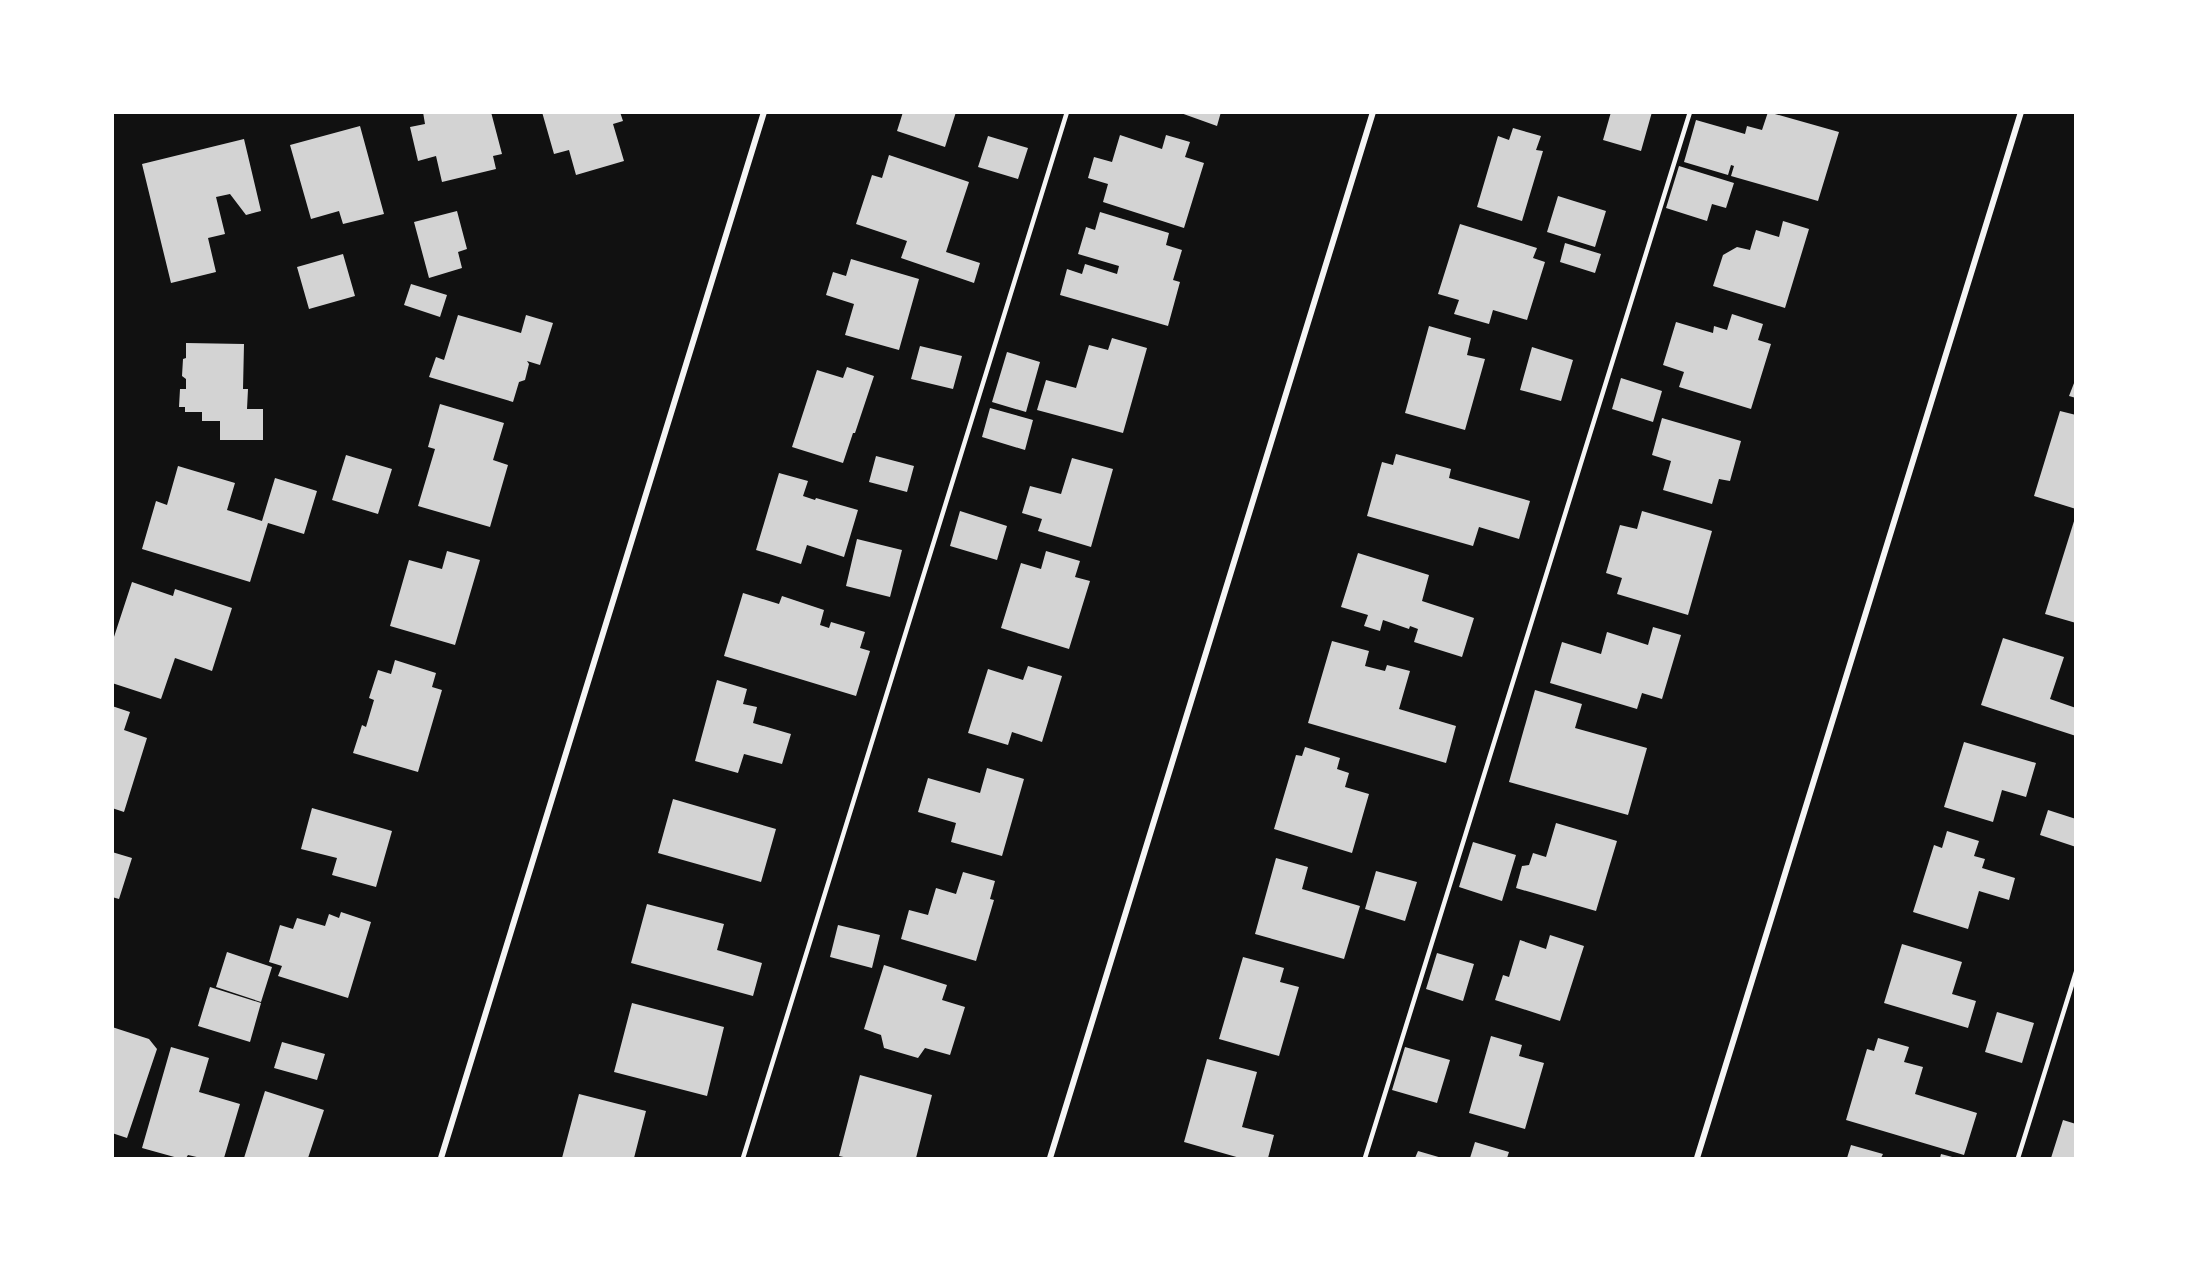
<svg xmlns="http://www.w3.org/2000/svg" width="2188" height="1271" viewBox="0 0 2188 1271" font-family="'Nunito Sans',sans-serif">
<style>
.building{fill:#d3d3d3}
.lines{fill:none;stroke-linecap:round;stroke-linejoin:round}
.service{stroke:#f5f5f5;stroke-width:4.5}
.minor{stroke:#f5f5f5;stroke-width:6}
</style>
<rect width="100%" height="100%" fill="#111"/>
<path class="building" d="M423,112H491L502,154L493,156L496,169L442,182L436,156L418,161L410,127L425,124Z
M542,112H620L623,121L613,124L624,161L576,175L569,150L554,154Z
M903,112H956L945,147L897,131Z
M1178,112H1221L1217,126Z
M1611,112H1652L1641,151L1603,140Z
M1768,112L1839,132L1818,201L1731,176L1734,166L1731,165L1728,175L1684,162L1696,120L1745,134L1747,126L1762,130Z
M360,126L384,214L343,224L339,211L311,219L290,145Z
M1513,128L1541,136L1536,150L1543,151L1522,221L1477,207L1498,136L1509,140Z
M1120,135L1162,149L1166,135L1190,142L1185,157L1204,163L1184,228L1103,202L1108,184L1088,178L1094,157L1112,162Z
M988,136L1028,148L1018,179L978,167Z
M244,139L261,211L246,215L230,194L216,197L225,234L208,238L216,272L171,283L142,164Z
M889,155L969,182L946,252L980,263L974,283L901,258L907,241L856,224L872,175L882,178Z
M1679,166L1734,183L1726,208L1712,204L1707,221L1666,208Z
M1558,196L1606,211L1595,247L1547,232Z
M457,211L467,249L458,252L462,268L429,278L414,222Z
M1100,212L1169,233L1166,245L1182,250L1173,280L1180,282L1168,326L1060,295L1067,269L1082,274L1085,264L1117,274L1119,266L1078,254L1086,227L1095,230Z
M1783,221L1809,229L1785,308L1713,286L1723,255L1737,247L1750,250L1756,230L1779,237Z
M1460,224L1537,248L1533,258L1545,262L1527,320L1493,310L1489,324L1454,314L1459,300L1438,294Z
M1565,243L1601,254L1595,273L1560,262Z
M343,254L355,296L309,309L297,267Z
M851,259L919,279L899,350L845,335L854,304L826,295L833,272L846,276Z
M411,284L447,295L440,317L404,305Z
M1732,314L1763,324L1758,340L1771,344L1751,409L1679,387L1684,372L1663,365L1676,322L1713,333L1714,326L1727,330Z
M458,315L521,333L526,315L553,323L540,365L527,361L529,364L525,380L519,382L513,402L429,377L436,357L444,360Z
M1429,326L1471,338L1467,355L1485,359L1465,430L1405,413Z
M1112,338L1147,348L1123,433L1037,410L1046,380L1076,388L1089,345L1108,350Z
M186,343L244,344L243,389H248L247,409H263V440H220V421H202V412H185V407H179L180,389H186V379L182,376L183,359L186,358Z
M920,346L962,356L953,389L911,379Z
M1532,347L1573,360L1561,401L1520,390Z
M1007,352L1040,362L1026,412L992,402Z
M847,367L874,376L855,433H853L843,463L792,447L817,370L843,378Z
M1621,378L1662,391L1653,422L1612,409Z
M2076,378V398L2069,396Z
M440,404L504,423L493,460L508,465L490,527L418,506L435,449L428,447Z
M990,408L1033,420L1025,450L982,437Z
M2060,411L2076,415V509L2034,496Z
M1662,418L1741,441L1730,481L1719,479L1712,504L1663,490L1671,461L1652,455Z
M1396,454L1451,469L1449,478L1530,501L1519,539L1479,527L1473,546L1367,516L1382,462L1393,465Z
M346,455L392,469L378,514L332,500Z
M876,456L914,466L907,492L869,482Z
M1072,458L1113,469L1091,547L1038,531L1042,519L1022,513L1030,486L1061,494Z
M178,466L235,483L227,510L262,521L275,478L317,491L304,534L268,523L250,582L142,549L156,501L167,505Z
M779,473L808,481L803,496L815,500L816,498L858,510L844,557L807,545L801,564L756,550Z
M960,511L1007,526L997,560L950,546Z
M1642,511L1712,531L1688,615L1617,594L1622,578L1606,573L1620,525L1637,529Z
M2075,518H2076V623L2045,614Z
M857,539L902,550L890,597L846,586Z
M447,551L480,560L455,645L390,626L409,560L442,569Z
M1046,551L1080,561L1075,577L1090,581L1069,649L1001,628L1021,563L1041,569Z
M1358,553L1429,575L1422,601L1474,618L1462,657L1414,642L1418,629L1410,626L1409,629L1383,620L1380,631L1364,626L1368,615L1341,607Z
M132,582L173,596L175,589L232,608L212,671L175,658L161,699L112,683V643Z
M743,593L779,604L782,596L824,610L820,625L829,628L831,622L865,632L860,648L870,651L856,696L724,656Z
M1653,627L1681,635L1662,699L1642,693L1637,709L1550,683L1562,642L1601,654L1607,632L1648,645Z
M2003,638L2064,657L2050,699L2076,708V736L1981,705Z
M1332,641L1369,651L1365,666L1385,671L1387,665L1410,671L1399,709L1456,726L1446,763L1308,723Z
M395,660L436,673L432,687L442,690L418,772L353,753L362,725L366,727L374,700L369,698L378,670L391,674Z
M1028,666L1062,676L1042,742L1012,732L1008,745L968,733L988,669L1023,680Z
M717,680L747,689L743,704L757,707L753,723L791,734L782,764L744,754L738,773L695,761Z
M1535,690L1582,704L1575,728L1647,748L1628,815L1509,782Z
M112,706L130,712L124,730L147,738L124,812L112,808Z
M1964,742L2036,763L2026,797L2002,790L1993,822L1944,807Z
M1305,747L1340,758L1337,769L1349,773L1345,787L1369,794L1352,853L1274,829L1296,755L1302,756Z
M987,768L1024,779L1002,856L951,842L956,823L918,812L928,778L980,793Z
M673,799L776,829L761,882L658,853Z
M312,808L392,831L376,887L332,875L337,858L301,849Z
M2048,810L2076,819V847L2040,835Z
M1556,823L1617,841L1596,911L1516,888L1522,866L1529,865L1533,853L1546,857Z
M1947,831L1979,841L1974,856L1985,859L1982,868L2015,878L2009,900L1979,891L1968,929L1913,912L1934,845L1942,848Z
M1473,842L1516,855L1502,901L1459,887Z
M112,852L132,858L119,899L112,897Z
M1276,858L1308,867L1302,889L1360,906L1344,959L1255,934Z
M1376,871L1417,882L1405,921L1365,909Z
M963,872L995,881L990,899L994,900L976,961L901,939L909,910L928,915L936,888L956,894Z
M647,904L724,924L717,950L762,963L753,996L631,963Z
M341,912L371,922L348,998L278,976L282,966L269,962L280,925L293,929L297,918L325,926L329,914L339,918Z
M838,925L880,935L872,968L830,957Z
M1550,935L1584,946L1560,1021L1495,1000L1503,975L1509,977L1520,940L1546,949Z
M1902,944L1962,962L1952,994L1976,1001L1968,1028L1884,1003Z
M227,952L272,967L261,1002L216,987Z
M1437,953L1474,964L1463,1001L1426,989Z
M1243,957L1284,968L1280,982L1299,987L1279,1056L1219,1039Z
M884,965L947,985L942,1000L965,1007L950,1055L925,1048L918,1058L884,1048L881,1035L864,1029Z
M210,987L261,1003L250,1042L198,1026Z
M632,1003L724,1027L707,1096L614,1072Z
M1997,1012L2034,1023L2022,1063L1985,1052Z
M112,1027L149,1039L157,1049L127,1138L112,1133Z
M1491,1036L1522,1045L1519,1056L1544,1063L1525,1129L1469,1113Z
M1878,1038L1909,1047L1904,1062L1923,1067L1915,1094L1977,1113L1964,1155L1846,1120L1867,1049L1874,1051Z
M282,1042L325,1054L317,1080L274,1068Z
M171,1047L209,1058L199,1092L240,1104L224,1158H201L188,1155L186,1158H178L142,1148Z
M1405,1047L1450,1060L1437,1103L1392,1090Z
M1207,1059L1257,1072L1242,1127L1274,1135L1268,1158H1240L1184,1142Z
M860,1075L932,1095L916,1158H848L839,1156Z
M265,1091L324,1110L308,1158H244Z
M579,1094L646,1111L634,1158H562Z
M2063,1120L2076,1124V1158H2051Z
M1475,1142L1509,1152L1507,1158H1470Z
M1851,1145L1883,1154L1881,1158H1847Z
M1418,1151L1442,1158H1415Z
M1941,1154L1956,1158H1940Z"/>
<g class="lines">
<path class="service" d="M743,1158L1067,112
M1365,1158L1690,112
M2018,1158L2076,972"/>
<path class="minor" d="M441,1158L764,112
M1050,1158L1373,112
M1697,1158L2021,112"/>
</g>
<rect width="2188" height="1271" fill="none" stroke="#ffffff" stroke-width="228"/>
</svg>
